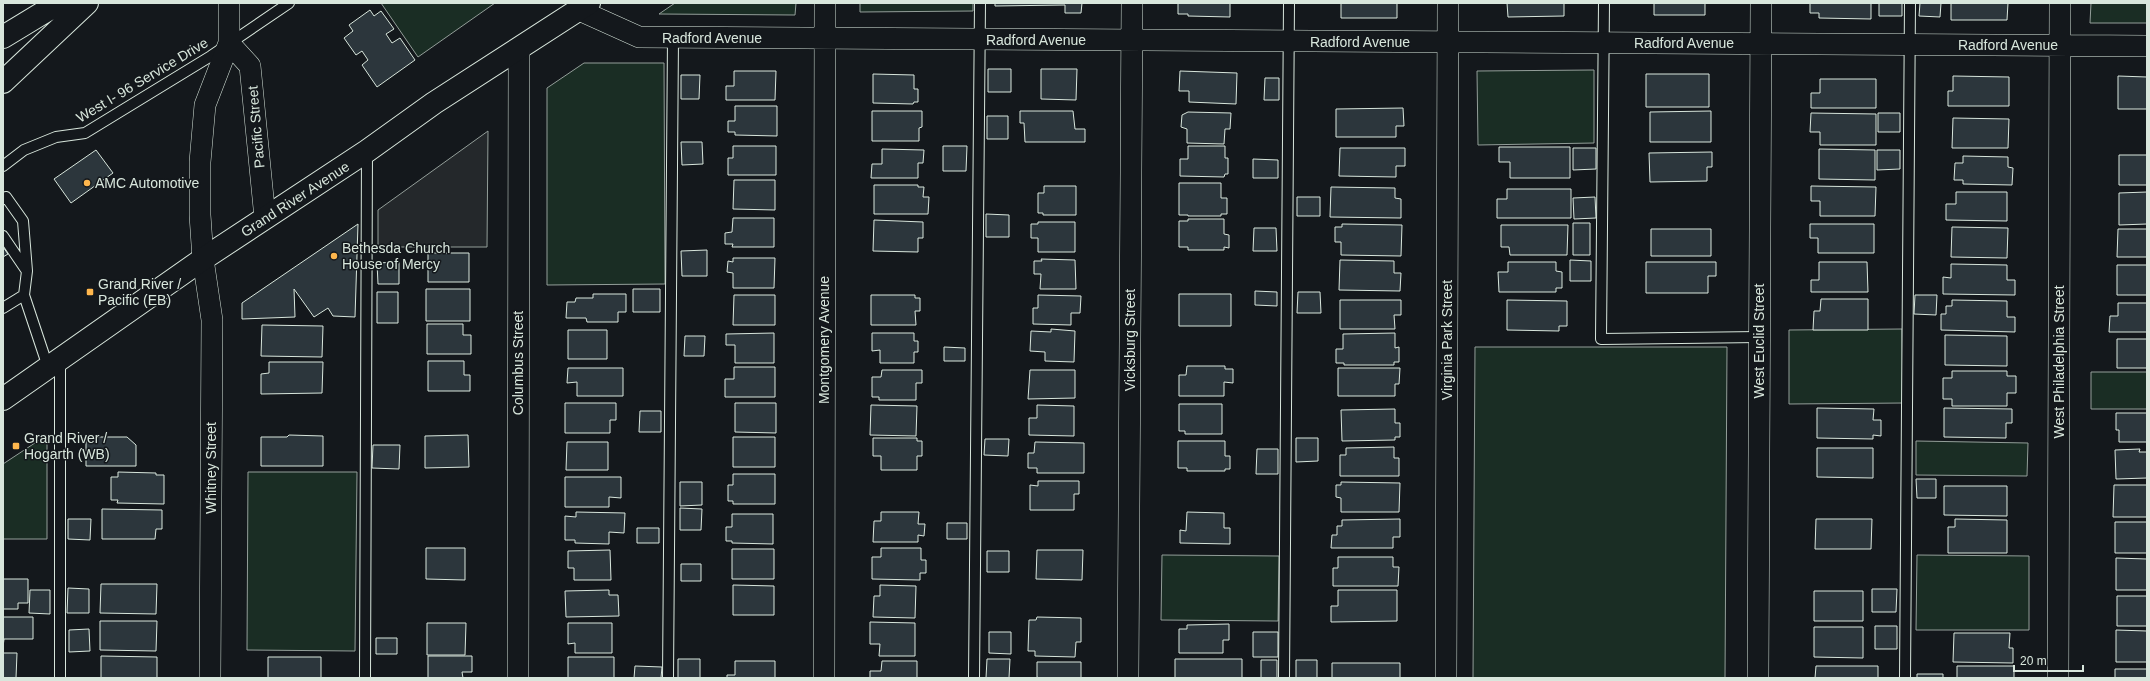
<svg xmlns="http://www.w3.org/2000/svg" width="2150" height="681" viewBox="0 0 2150 681" font-family="Helvetica,sans-serif">
<style>
.green{fill:#1a2d24;stroke:#939e99}
.parking{fill:#24282b;stroke:#939e99}
.building{fill:#2c363c;stroke:#d8e6dc}
.lines{fill:none;stroke-linecap:round;stroke-linejoin:round}
.service-casing{stroke:#d8e6dc;stroke-width:12}
.minor-casing{stroke:#d8e6dc;stroke-width:22}
.primary-casing{stroke:#d8e6dc;stroke-width:24}
.motorway-casing{stroke:#d8e6dc;stroke-width:24}
.service{stroke:#14181c;stroke-width:10}
.minor{stroke:#14181c;stroke-width:21}
.primary{stroke:#14181c;stroke-width:22}
.motorway{stroke:#14181c;stroke-width:22}
.poi-dot{fill:#ffb74d;stroke:#14181c;stroke-width:1.5}
.labels{text-anchor:middle;stroke-width:3;stroke-linejoin:round;paint-order:stroke}
.street-label{font-size:14px;fill:#d8e6dc;stroke:#14181c}
.poi-label{font-size:14px;fill:#d8e6dc;stroke:#14181c;text-anchor:start}
</style>
<rect width="100%" height="100%" fill="#14181c"/>
<path class="green" d="M381,3H495L418,57Z
M675,3H796L795,15L659,14Z
M860,3H973V11L860,12Z
M2091,3H2147V23H2090Z
M584,63H664L665,284L547,285V88Z
M1594,70V143L1478,145L1477,71Z
M1902,329L1903,403L1789,404V330Z
M1475,347H1727L1725,678H1473Z
M2091,372H2147V409H2091Z
M47,435V539H3V464Z
M1916,441L2028,443L2027,476L1916,475Z
M248,472H357L355,651L247,650Z
M1162,555L1279,556L1278,621L1161,620Z
M1917,555L2029,556V630H1916Z"/>
<path class="parking" d="M488,131L487,247H378V210Z"/>
<path class="building" d="M995,3H1082L1081,13H1065V5L995,6Z
M1178,3H1230V17L1188,16V14H1178Z
M1341,3H1397V18H1341Z
M1507,3H1564V16L1508,17Z
M1654,3H1705V15H1654Z
M1810,3H1871V19L1819,18V13H1810Z
M1879,3H1902V16H1879Z
M1920,3H1941L1940,17L1919,16Z
M1951,3H2008L2007,20H1951Z
M370,10L374,16L381,11L394,29L386,34L392,43L400,38L415,60L377,87L362,65L368,60L362,51L356,55L344,38L353,31L349,25Z
M988,69H1011V92H988Z
M1041,69H1077L1076,100L1041,99Z
M734,71H776L775,100H726V86H734Z
M1180,71L1237,73L1236,104L1189,102V91H1179Z
M873,74L914,75V89H918V102H914L913,104L873,103Z
M1646,74H1709V107H1646Z
M681,75H700L699,99H681Z
M1953,76L2009,77V106H1948V91H1953Z
M2118,76L2147,77V109H2118Z
M1265,78H1279V100H1264Z
M1820,79H1876V108H1811V93H1820Z
M735,106H777V136L735,135V132H728V121H735Z
M1403,108L1404,126H1396V137H1336V109Z
M872,111H922V127L919,128V141H872Z
M1020,111H1073L1075,129H1085V142H1025L1024,123H1020Z
M1711,111V142H1650V112Z
M1188,112L1231,113L1230,129H1225L1224,144L1187,143V129L1181,127L1182,115Z
M1811,113L1876,114V145H1820V132H1810Z
M1878,113H1900V132H1878Z
M987,116H1008V139H987Z
M1953,118L2009,119L2008,148H1952Z
M681,142H702L703,164L682,165Z
M733,146H776V175H728V158H733Z
M943,146H967L966,171H943Z
M1188,146H1225V158H1228V174H1225L1224,177L1180,176V159H1188Z
M1499,147H1570V178H1510V162H1499Z
M1340,148H1405V166H1396V177L1339,176Z
M1573,148H1596V169L1573,170Z
M882,149L924,150L923,163H918V178H871L872,164H882Z
M1819,149L1875,150V180L1819,179Z
M96,150L113,173L71,203L54,179Z
M1877,150H1900V169L1877,170Z
M1712,152V167H1707V181L1650,182L1649,153Z
M2119,155H2147V185H2119Z
M1963,156L2008,157V167L2013,168L2012,185L1963,184V180H1954L1955,163H1963Z
M1253,159L1278,160V178H1253Z
M734,180H775V210L733,209Z
M1179,183H1221V198H1227V214H1221V216H1188V215H1179Z
M874,185H918V187H924L923,197H929L928,214H874Z
M1044,186H1076V215H1043V213H1038V193H1044Z
M1811,186L1876,187L1875,216H1820V201H1811Z
M1331,187L1395,188V198L1401,199V218L1330,217Z
M1507,189H1571V218H1497V199H1507Z
M1956,192H2007V221L1946,220V204H1956Z
M2147,192V224L2119,225V193Z
M1297,197H1320V216H1297Z
M1595,197L1596,218L1574,219L1573,198Z
M986,214L1009,215V237H986Z
M733,218H774V247H732L733,244H725V233L732,232Z
M1188,219H1224V234L1229,235V248L1224,247V250H1188V247H1179V221H1188Z
M874,220L923,222V238H918V252L873,251Z
M1038,222H1075V252H1038V238H1031V224H1038Z
M1573,223H1590V255H1573Z
M358,224L355,317L333,316L328,308L314,317L294,289L295,317L242,319V303Z
M1342,224L1402,225L1401,256L1341,255V242H1335V227H1342Z
M1810,224H1874V253H1818V238H1810Z
M1501,225H1568L1567,255H1510L1509,247H1501Z
M1952,227L2008,228L2007,258L1951,257Z
M1254,228H1276L1277,251H1253Z
M1651,229H1711V256H1651Z
M2118,229H2147V257H2117Z
M3,247L8,254L3,257Z
M707,250V276H682L681,251Z
M428,253H469V282H428Z
M733,258H775L774,288H733V273L727,272L728,261L733,262Z
M1041,259L1075,260L1076,289H1040L1041,274H1034V261H1042Z
M1340,260L1394,261V273H1401L1400,291L1339,290Z
M1570,260L1591,261V281H1570Z
M399,262V284H378L377,263Z
M1508,262H1556V271L1562,272V288H1556V292H1499L1498,272H1508Z
M1646,262H1716V276H1708V293H1646Z
M1819,262H1867L1868,292H1811V280H1819Z
M1951,264L2007,265V280H2015V295L1943,294V277L1951,278Z
M2117,265H2147V295H2117Z
M426,289H470V321H426Z
M633,289H660V312H633Z
M1255,291L1277,292V306L1255,305Z
M377,292H398V323H377Z
M1298,292H1320L1321,313H1297Z
M593,294H626V312H618V322H587L586,318H566L567,302H575L576,298H593Z
M1179,294H1231V326H1179Z
M734,295H775V325H733Z
M871,295H915V298H920V311H915L916,325H871Z
M1038,295L1081,296L1080,313H1071V325L1033,324V308H1038Z
M1915,295H1937L1936,315L1914,314Z
M1821,299H1868V330H1813L1814,311H1820Z
M1340,300H1401V315H1394L1395,329H1340Z
M1507,300L1567,301V326H1559V331L1507,330Z
M1952,300L2007,301V317H2015V332L1941,330V314H1946V306H1952Z
M2118,303H2147V332H2109L2110,316H2118Z
M427,324H463V335H471V354H427Z
M262,325L323,326L322,357L261,356Z
M1051,329L1075,331L1074,362L1045,361V352L1030,351L1031,331L1051,332Z
M568,330H607V359H568Z
M774,333V363H735V345H726V334Z
M872,333H914V341H918V352H914V363H880V350L872,351Z
M1395,333V348L1399,347V362H1394V365H1344V363H1336V349H1343V334Z
M1945,335L2007,336V366L1945,365Z
M685,336H705L704,356H684Z
M2117,339H2147V368H2117Z
M944,347L965,348V361H944Z
M428,361H464V375H470V391H428Z
M269,362H323L322,393L261,394V374L269,373Z
M1187,366H1225V369H1233V383L1224,382V396H1179V375H1186Z
M734,367H775V397H725V379H734Z
M568,368H623V396H577V382L567,383Z
M1338,368H1400L1399,384H1395V396H1338Z
M882,370H922V383H916V400H879V397H872V377H881Z
M1030,370H1075V398L1028,399Z
M1952,371H2007V376H2016V393H2007V406H1952V399H1943V378H1952Z
M565,403H616V420H610V433H565Z
M735,403H776V433L735,432Z
M1179,404H1222V434H1185V431H1179Z
M871,405L917,406L916,436L870,435Z
M1037,405L1074,406V436L1029,435V418H1037Z
M1817,408L1874,409L1873,420H1881V436L1873,435V439L1817,438Z
M1944,408L2012,409V423H2006V438L1944,437Z
M1395,409V423H1400V437H1395V440L1342,441L1341,410Z
M640,411H661V432H639Z
M2116,413H2147V442H2119V430H2116Z
M289,435L323,436V466H261V437H287Z
M468,435L469,467L425,468V436Z
M86,437H127L136,445V466H86Z
M733,437H775V467H733Z
M873,438H917V441H922V456H917V470H881V456H873Z
M1296,438H1318V461L1296,462Z
M985,439H1009L1008,456L984,455Z
M1178,441H1225V456H1230V469H1225V471H1187V468H1178Z
M567,442H608V470H566Z
M1035,442L1084,443V473H1037V468H1028V453H1034Z
M373,445H400L399,469L372,468Z
M1394,447V458H1399V476H1340V455H1346V448Z
M1817,448H1873V478L1817,477Z
M1257,449H1278V474H1256Z
M2140,449L2139,452H2147V478L2116,479L2115,450Z
M118,472L156,473V475H164V504L117,503L118,500H111V477H118Z
M733,474H775V504H733V501H728V485H733Z
M565,477H621V498L609,497V507H565Z
M1916,479H1936V498H1917Z
M1038,481H1079V494H1074V510H1030V485L1038,486Z
M680,482H702V505L680,506Z
M1341,482L1400,483L1399,512H1341V498L1336,497V485H1341Z
M2114,485H2147V517H2113Z
M1944,486H2007V516L1944,515Z
M680,508L702,509L701,530H680Z
M102,509L162,510V529H156L155,539H102Z
M576,512L625,513L624,533L609,532V544L575,543V540H565V516L576,517Z
M881,512H919L918,524H925L924,536L918,535V542H873L874,521H881Z
M1187,512L1224,513V528H1230V544L1180,543V530L1186,531Z
M732,514H773V544L732,543V541H726V527H732Z
M68,519H91L90,540L68,539Z
M1400,519V537H1393V548H1331L1332,535H1337V526H1342V520Z
M1816,519H1872L1871,549H1815Z
M1955,519L2007,520V553H1948V527H1955Z
M2115,522H2147V553H2115Z
M947,523H967V539H947Z
M637,528H659V543H637Z
M426,548H465V580L426,579Z
M881,548H921V560H926V573H920V580L872,579V557H881Z
M732,549H774V579H732Z
M610,550L611,580H574V568H568V551Z
M1037,550H1083L1082,580L1036,579Z
M987,551H1009V572H987Z
M1338,557H1393V567H1399L1398,586H1333V568H1338Z
M2116,558L2147,559V590H2116Z
M681,564H701V581H681Z
M3,579H28V603H18V609H3Z
M101,584H157L156,614L100,613Z
M733,585L774,586V615H733Z
M880,585L916,586L915,618L873,617L874,596H880Z
M68,588L89,589V613H67Z
M1872,589H1897L1896,612H1872Z
M30,590H50V614L29,613Z
M609,590V595H618L619,616L566,617L565,591Z
M1338,590H1397V621L1331,622V606H1338Z
M1814,591H1863V621H1814Z
M2117,596H2147V626H2117Z
M3,617H33V639H4L3,647Z
M1037,617L1081,618V642H1076L1075,657L1035,656V651H1028L1029,620H1036Z
M100,621H157L156,651L100,650Z
M870,622L915,623V656H879L880,644H870Z
M427,623H466L465,655H427Z
M568,623H612V653H575V643L568,644Z
M1229,624V640H1223V653H1179V629H1187V625Z
M1875,626H1897V649H1875Z
M1814,627H1863V658L1814,657Z
M89,629L90,651L69,652V630Z
M2116,630L2147,631V662H2116Z
M989,632H1011V654L989,653Z
M1253,632H1278V657H1253Z
M1954,633H2010L2009,648H2013V663L1953,662Z
M376,638H397V654H376Z
M3,653H17L16,678H3Z
M101,656L157,657V678H101Z
M428,656H472V672H462L463,678H428Z
M268,657H321V678H268Z
M568,657H614V678H568Z
M678,659H700V678H678Z
M987,659H1010L1009,678H986Z
M1175,659H1242V678H1175Z
M1261,660H1277V678H1261Z
M1296,660H1317V678H1296Z
M735,661H775V678H727V675H735Z
M882,661H917V678H870V671H881Z
M1037,662H1081V678H1039L1037,677Z
M1332,663H1400V678H1332Z
M635,666L662,667L661,678H634Z
M1816,666H1878V678H1815Z
M1957,666H2014V678H1957Z
M2115,669H2147V678H2115Z
M1917,674H1943V678H1917Z"/>
<g class="lines">
<g class="service-casing">
<path id="service" d="M1604,3L1601,339L1759,337
M3,166L24,150L56,137L85,133L211,56L289,3
M3,199L6,197L23,221L27,271L24,295L48,367
M3,236L26,270
M3,308L24,295
M60,359V678
M365,678L367,151
M668,678L673,38
M974,678L980,3
M1284,678L1289,3
M1905,678L1910,3"/>
</g>
<g class="minor-casing">
<path id="minor" d="M579,10L639,37L2147,46
M229,43L250,66L265,218
M210,678L212,320L203,259L200,215V162L205,105L229,43V3
M518,678L519,49
M824,678L825,3
M1128,678L1132,3
M1446,678L1448,3
M1758,678L1761,3
M2058,678L2060,3"/>
</g>
<g class="primary-casing">
<path id="primary" d="M3,399L203,259L367,151L434,103L589,3"/>
</g>
<g class="motorway-casing">
<path id="motorway" d="M3,37L59,3
M3,82L87,3"/>
</g>
<use href="#service" class="service"/>
<use href="#minor" class="minor"/>
<use href="#primary" class="primary"/>
<use href="#motorway" class="motorway"/>
</g>
<g class="poi-dot">
<circle cx="87" cy="183" r="4"/>
<circle cx="334" cy="256" r="4"/>
<rect x="86" y="288" width="8" height="8" rx="2"/>
<rect x="12" y="442" width="8" height="8" rx="2"/>
</g>
<g class="labels">
<g class="street-label">
<text x="712" y="43">Radford Avenue</text>
<text x="1036" y="45">Radford Avenue</text>
<text x="1360" y="47">Radford Avenue</text>
<text x="1684" y="48">Radford Avenue</text>
<text x="2008" y="50">Radford Avenue</text>
<text transform="translate(142 80) rotate(-31)" y="5">West I- 96 Service Drive</text>
<text transform="translate(256 127) rotate(-95)" y="5">Pacific Street</text>
<text transform="translate(295 199) rotate(-33)" y="5">Grand River Avenue</text>
<text transform="translate(824 340) rotate(-90)" y="5">Montgomery Avenue</text>
<text transform="translate(1130 340) rotate(-90)" y="5">Vicksburg Street</text>
<text transform="translate(1447 340) rotate(-90)" y="5">Virginia Park Street</text>
<text transform="translate(1759 341) rotate(-90)" y="5">West Euclid Street</text>
<text transform="translate(2059 362) rotate(-90)" y="5">West Philadelphia Street</text>
<text transform="translate(518 363) rotate(-90)" y="5">Columbus Street</text>
<text transform="translate(211 468) rotate(-90)" y="5">Whitney Street</text>
</g>
<g class="poi-label">
<text x="95" y="188">AMC Automotive</text>
<text x="342" y="253">Bethesda Church<tspan x="342" dy="16">House of Mercy</tspan></text>
<text x="98" y="289">Grand River /<tspan x="98" dy="16">Pacific (EB)</tspan></text>
<text x="24" y="443">Grand River /<tspan x="24" dy="16">Hogarth (WB)</tspan></text>
</g>
</g>
<rect width="2150" height="681" fill="none" stroke="#d8e6dc" stroke-width="8"/>
<path d="M2014 665v6h69v-6" fill="none" stroke="#d8e6dc" stroke-width="2"/>
<text x="2020" y="665" font-size="12" fill="#d8e6dc" stroke="#14181c" stroke-width="3" paint-order="stroke">20 m</text>
</svg>
